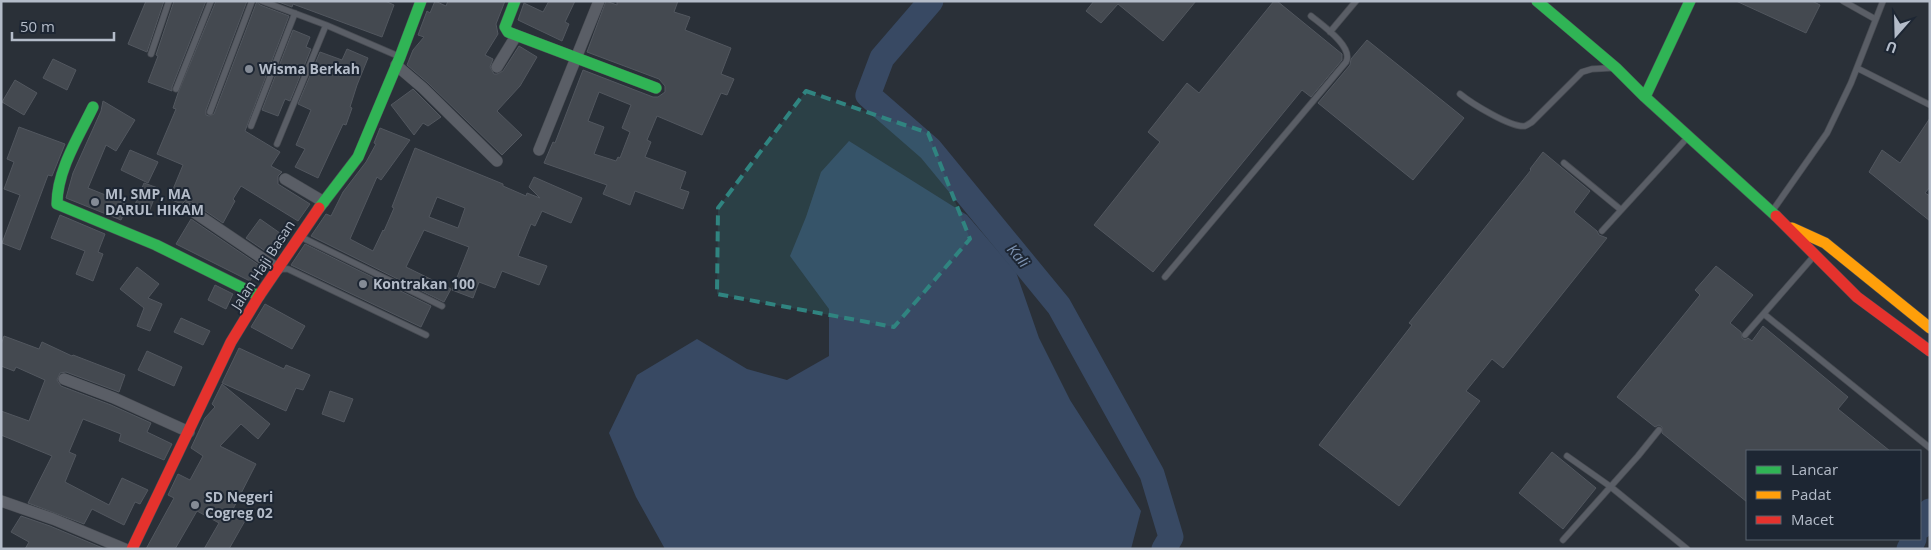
<svg xmlns="http://www.w3.org/2000/svg" width="1931" height="550" viewBox="0 0 1931 550" font-family="'Open Sans',sans-serif">
<style>
.water{fill:#384963}
.lines{fill:none;stroke-linecap:round;stroke-linejoin:round}
.river{stroke:#384963;stroke-width:25}
.building{fill:#444950;stroke:#52575f;fill-rule:evenodd}
.lane-casing{stroke:#484c53;stroke-width:7}
.street-casing{stroke:#484c53;stroke-width:12}
.fast-casing{stroke:#484c53;stroke-width:12}
.slow-casing{stroke:#484c53;stroke-width:12}
.jam-casing{stroke:#484c53;stroke-width:12}
.lane{stroke:#5a5e66;stroke-width:5.5}
.street{stroke:#5a5e66;stroke-width:11}
.fast{stroke:#30b455;stroke-width:11}
.slow{stroke:#ff9f0a;stroke-width:11}
.jam{stroke:#e5322d;stroke-width:11}
.marked{fill:#308480;fill-opacity:0.2;stroke:#308480;stroke-width:4;stroke-dasharray:10 6;stroke-linejoin:round}
.poi-dot{fill:#848b96;stroke:#1d2633;stroke-width:2}
.labels{text-anchor:middle;stroke-width:4;stroke-linejoin:round;paint-order:stroke}
.poi-label{font-size:14px;font-weight:bold;fill:#b4bcc9;stroke:#1d2633;text-anchor:start}
.street-label{font-size:14px;fill:#b4bcc9;stroke:#1d2633}
.water-label{font-size:15px;font-style:italic;fill:#7c92b1;stroke:#1d2633}
</style>
<rect width="100%" height="100%" fill="#2a3038"/>
<path class="water" d="M849,141L967,215L1016,272L1039,338L1070,400L1141,511L1131,549H665L636,497L609,433L637,375L697,339L747,369L787,380L829,356V309L790,256L806,217L821,172Z"/>
<g class="lines">
<path class="river" d="M931,1L882,58L868,95L930,149L1059,306L1152,474L1171,537L1164,549
M1920,527L1930,511
M1909,549L1914,539"/>
</g>
<path class="building" d="M146,1H164L147,52L128,44Z
M174,1H206L172,87V91L148,82L158,56L156,55Z
M216,1H247L206,110V115L209,116L214,114L257,1L260,5L289,16L245,131L280,152L271,166L282,172L278,176V184L310,204L298,221L241,186L233,199L235,201L223,223L192,202L185,201L182,204L169,199L183,165L157,154L176,109L173,108L178,93Z
M276,1H385L394,5L382,37L293,4L292,7Z
M435,1L446,6L448,1H505L496,24L498,34L485,55L493,59L490,67L494,74H497L503,71L519,46L537,57L520,86L497,111L522,135L502,155L428,83L407,65L413,50L424,37L418,35L427,11L430,13Z
M549,1H575L565,22L569,24L562,41L518,20L524,3L543,12Z
M606,1L617,5V1H678L674,12L690,17L685,30L731,48L721,74L734,79L727,95L721,93L702,135L657,116L647,140L651,142L645,157L686,172L680,189L689,192L683,209L635,191L630,205L603,194L607,185L544,163L553,142L555,143L583,70L653,97H658L665,92V86L659,79L587,52ZM599,92L631,105L622,128L630,132L620,158L618,157L616,161L594,154L604,127L588,121Z
M1094,1H1196L1163,41L1118,4L1101,23L1086,11Z
M1274,1H1277L1342,54V60L1311,97L1302,90L1153,272L1094,225L1160,142L1148,132L1187,83L1199,93Z
M1736,1H1812L1820,5L1806,33Z
M293,30L310,37L306,47L311,49L290,101L285,99L278,116L262,110Z
M1367,40L1464,118L1413,180L1318,103L1350,65L1351,59Z
M347,49L368,58L357,85L350,107L352,108L346,125L343,124L318,178L295,167L305,149L296,145L311,110L298,104L320,52L342,60Z
M53,59L76,70L67,90L43,78Z
M15,80L37,93L24,115L2,102Z
M413,89L441,117L428,126L423,123L414,135L391,105Z
M103,101L135,120L116,151L106,145L88,188L128,204L121,220L66,198L73,173L101,111Z
M1930,118V187L1925,193L1930,196V221L1869,172L1882,150L1900,163Z
M19,127L65,144L52,176L48,175L20,250L2,243L20,195L4,189L14,162L7,159Z
M380,128L410,140L381,180L377,177L350,239L373,251L383,230L384,231L394,208L392,207L415,148L503,184V186L526,196L527,193L540,198L529,187L534,177L582,198L571,223L542,211L535,226L531,224L518,256L547,266L539,285L502,271L495,288L479,282L473,298L452,290L469,247L424,230L406,267L451,289L444,302L311,236L326,214L331,216L343,192L366,162L376,144L374,143ZM437,197L465,208L458,228L429,217Z
M130,150L158,162L148,183L121,170Z
M1543,152L1590,191L1574,212L1597,231L1599,235L1607,238L1503,368L1492,359L1466,391L1480,401L1399,506L1319,445L1412,325L1409,323L1531,170L1530,169Z
M144,183L158,188L149,212L134,207Z
M60,215L105,234L98,252L103,254L93,281L76,274L85,251L51,238Z
M191,219L259,265L250,281L176,244Z
M260,219L287,238L274,257L246,238Z
M305,244L431,306L421,327L291,265Z
M1716,266L1753,295L1730,323L1741,332L1742,338L1745,340L1748,338L1752,341L1763,326L1848,397L1838,409L1890,451H1747V502L1662,433V427L1659,425L1655,427L1617,397L1700,295L1695,290Z
M137,267L159,284L148,298L162,304L150,331L137,326L144,308L120,289Z
M215,285L233,294L226,309L208,300Z
M265,304L305,326L292,349L251,327Z
M181,318L210,331L203,345L174,332Z
M4,336L39,349L42,342L72,356L73,355L125,375L119,392L66,372L60,373L57,380L61,386L111,405L151,423L147,432L172,444L164,460L119,441L121,434L83,419L69,452L76,455L65,482L109,505L122,478L148,490L140,504L135,502L124,525L92,509L84,524L28,503L52,456L1,435V411L29,421L45,380L16,367L14,371L1,366V345Z
M239,348L284,369L286,365L310,375L303,390L296,388L286,411L222,383Z
M147,351L182,367L174,386L138,370Z
M222,384L270,424L258,439L241,424L220,446L256,464L232,511L246,519L229,549H204L219,523L197,511L175,549H146L174,498L168,495L178,474L190,480L203,456L191,448L205,418L215,407L212,404Z
M330,391L353,399L344,422L322,414Z
M1552,452L1596,488L1563,529L1519,493Z
M21,516L50,526L105,549H25L29,542L11,532Z"/>
<g class="lines">
<g class="lane-casing">
<path id="lane" d="M262,1L326,25L398,56
M1843,1L1875,19
M1330,32L1356,1
M151,54L169,1
M1857,68L1930,105
M176,89L211,1
M1460,94C1471,103 1511,128 1525,126C1528,125 1530,123 1532,122L1582,72L1592,69L1611,68
M210,112L252,1
M251,126L295,13
M277,144L326,25
M1564,163L1620,209
M1773,210L1827,133L1851,83L1883,1
M1602,231L1688,137
M301,237L442,306
M281,269H288L426,335
M1165,277L1346,62C1354,47 1322,25 1311,16
M1764,314L1930,448
M1745,335L1814,256
M1567,456L1611,487L1687,549
M1563,540L1638,456L1659,430"/>
</g>
<g class="street-casing">
<path id="street" d="M396,65L423,88L497,161
M497,67L516,36
M539,150L599,1
M285,179L324,202
M188,208L278,269
M64,379L114,398L189,432
M1,501L53,519L125,549"/>
</g>
<g class="fast-casing">
<path id="fast" d="M515,1L505,27L508,32L656,88
M1537,1L1616,68L1645,97L1776,216
M1645,97L1690,1
M93,107C79,136 57,170 57,204L156,245L259,296
M319,208L358,157L400,57L421,1"/>
</g>
<g class="slow-casing">
<path id="slow" d="M1792,228L1825,243L1930,328"/>
</g>
<g class="jam-casing">
<path id="jam" d="M1776,216L1857,297L1930,351
M132,549L231,342L259,296L319,208"/>
</g>
<use href="#lane" class="lane"/>
<use href="#street" class="street"/>
<use href="#fast" class="fast"/>
<use href="#slow" class="slow"/>
<use href="#jam" class="jam"/>
</g>
<path class="marked" d="M806,91L928,133L970,239L894,327L717,294L718,208Z"/>
<g class="poi-dot">
<circle cx="249" cy="69" r="5"/>
<circle cx="95" cy="202" r="5"/>
<circle cx="363" cy="284" r="5"/>
<circle cx="195" cy="505" r="5"/>
</g>
<g class="labels">
<g class="poi-label">
<text x="259" y="74">Wisma Berkah</text>
<text x="105" y="199">MI, SMP, MA<tspan x="105" dy="16">DARUL HIKAM</tspan></text>
<text x="373" y="289">Kontrakan 100</text>
<text x="205" y="502">SD Negeri<tspan x="205" dy="16">Cogreg 02</tspan></text>
</g>
<g class="street-label">
<text transform="translate(263 265) rotate(-57)" y="5">Jalan Haji Basan</text>
</g>
<g class="water-label">
<text transform="translate(1018 256) rotate(50)" y="5">Kali</text>
</g>
</g>
<rect width="1931" height="550" fill="none" stroke="#b4bcc9" stroke-width="5"/>
<rect x="1746" y="450" width="175" height="90" fill="#1d2633" stroke="#59626f"/>
<rect x="1756" y="466" width="25" height="8" fill="#30b455" stroke="#59626f"/>
<text x="1791" y="475" font-size="15" fill="#b4bcc9">Lancar</text>
<rect x="1756" y="491" width="25" height="8" fill="#ff9f0a" stroke="#59626f"/>
<text x="1791" y="500" font-size="15" fill="#b4bcc9">Padat</text>
<rect x="1756" y="516" width="25" height="8" fill="#e5322d" stroke="#59626f"/>
<text x="1791" y="525" font-size="15" fill="#b4bcc9">Macet</text>
<g transform="translate(1896 35) rotate(200)" stroke="#1d2633" stroke-width="4" paint-order="stroke">
<path d="M0-4L9 19L0 12L-9 19Z" fill="#b4bcc9"/>
<text y="-8" font-size="14" font-weight="bold" text-anchor="middle" fill="#b4bcc9">U</text>
</g>
<path d="M12 32v8h102v-8" fill="none" stroke="#b4bcc9" stroke-width="2.5"/>
<text x="20" y="32" font-size="15" fill="#b4bcc9" stroke="#1d2633" stroke-width="4" paint-order="stroke">50 m</text>
</svg>
